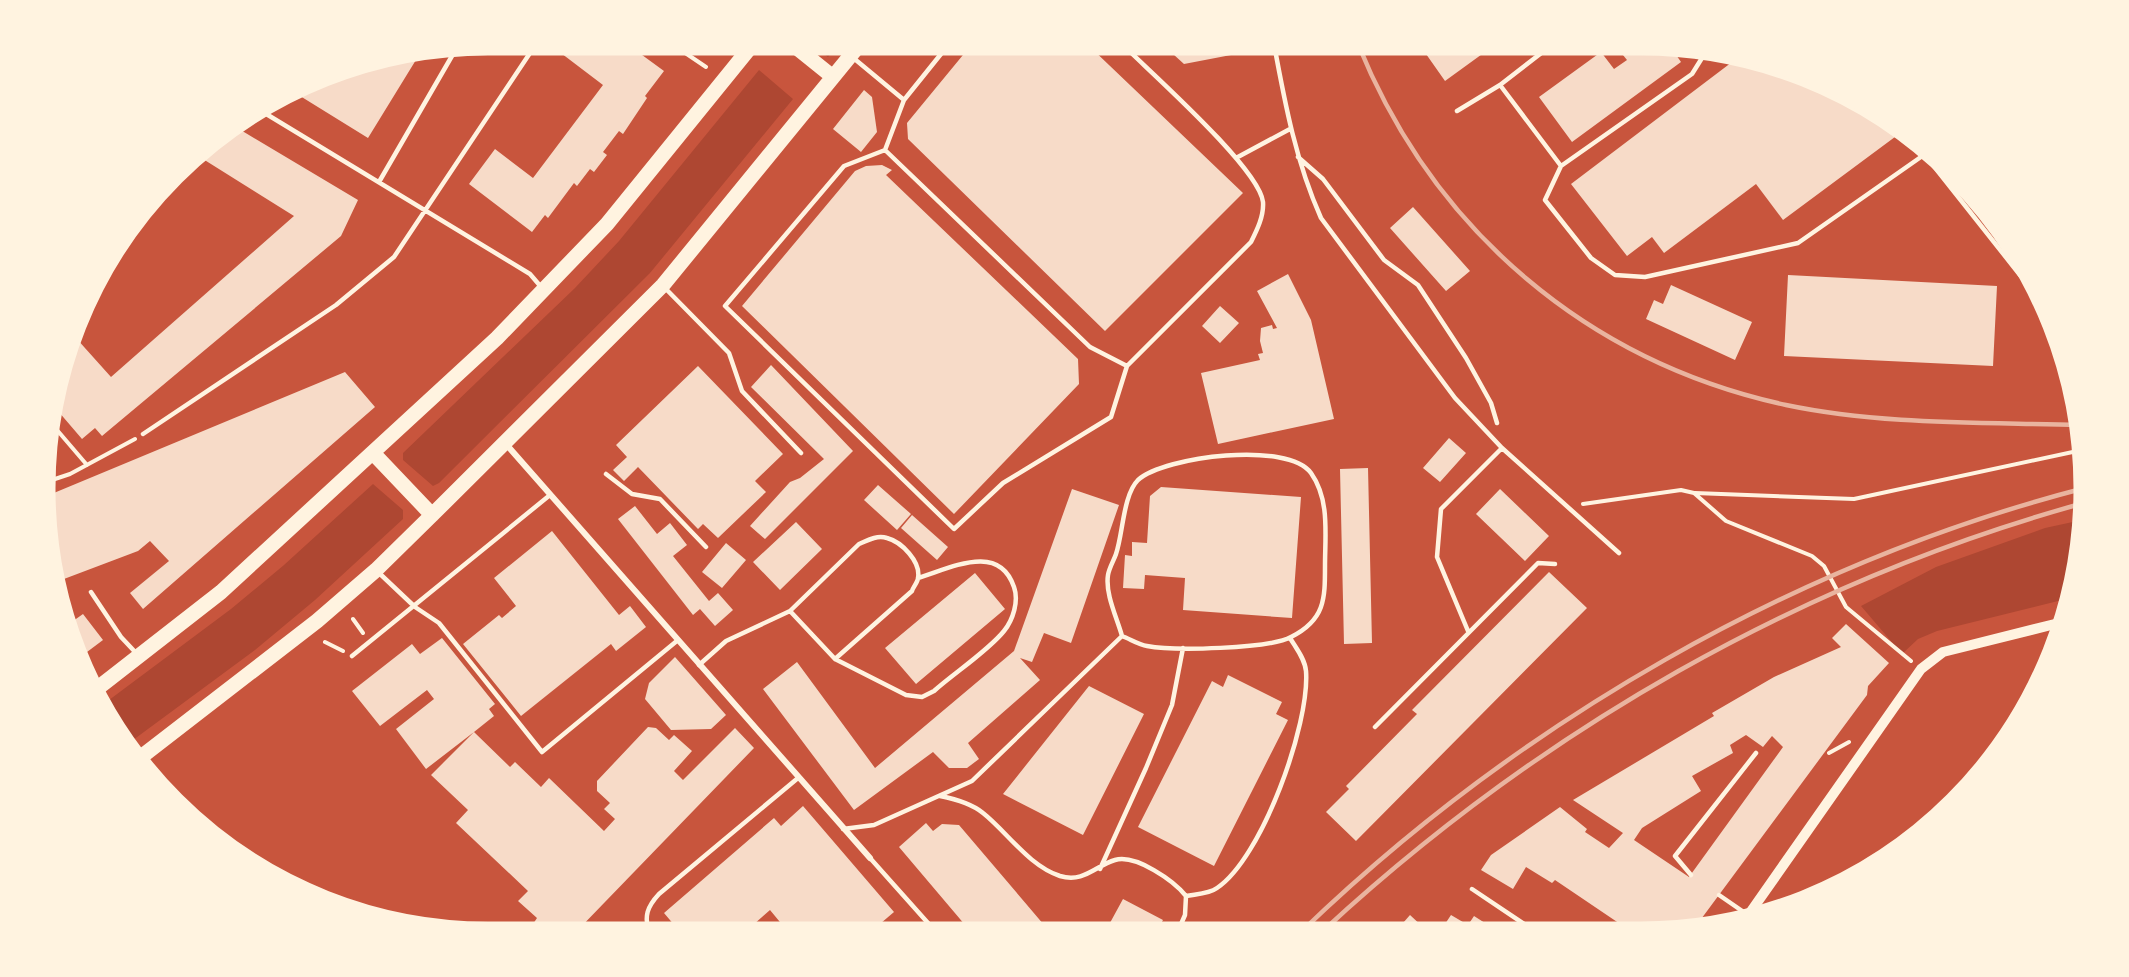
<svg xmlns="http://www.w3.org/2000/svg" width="2129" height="977" viewBox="0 0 2129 977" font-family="'Golos Text',sans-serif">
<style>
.green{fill:#ae4732}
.building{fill:#f7dbc8;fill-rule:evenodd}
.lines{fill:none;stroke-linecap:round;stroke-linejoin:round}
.path{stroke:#fff3e0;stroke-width:4}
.service{stroke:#fff3e0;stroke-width:4.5}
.minor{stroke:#fff3e0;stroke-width:6}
.tertiary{stroke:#fff3e0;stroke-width:10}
.primary{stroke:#fff3e0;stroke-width:15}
.rail{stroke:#e9b49f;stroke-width:4.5}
.rim{fill:none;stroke:#fff3e0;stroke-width:3}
</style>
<rect width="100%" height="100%" fill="#c8553d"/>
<path class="green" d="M812,44H839L828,57Z
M759,70L793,99L650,273L439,483L433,486L403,460V453L575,288L619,241Z
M373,484L403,510V519L315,600L255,650L129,743L101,706L231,609L284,565Z
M2082,520L2077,575L2070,598L1937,631L1918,639L1902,654L1861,606L1936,567L2045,528Z"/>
<path class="building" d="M549,44H627L664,71L645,96L647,98L623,134L619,131L603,152L607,155L594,172L590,169L577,186L574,183L548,218L545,215L532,232L469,184L495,149L533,178L603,85Z
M972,44H1087L1243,193L1105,331L908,139L907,123Z
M1162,44H1229L1231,55L1184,64Z
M1419,44H1496L1445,81Z
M1614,44L1670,46L1681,62L1572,142L1539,97L1601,52L1614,69L1627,60Z
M419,55L368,138L292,91L345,67Z
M1740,56L1810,77L1887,118L1903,131L1783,220L1756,184L1664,253L1652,237L1627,256L1571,184Z
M864,90L872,97L877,132L861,152L833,129Z
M234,126L358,200L341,236L102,436L95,428L82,439L52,404L76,338L111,377L294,216L195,154Z
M882,165L892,170L886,175L1078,359L1079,384L954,514L742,306L855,171L866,166Z
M1413,207L1470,271L1446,291L1390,228Z
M1288,274L1311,320L1334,419L1218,444L1201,373L1260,360L1258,354L1263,353L1260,341L1261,328L1272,325L1273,329L1277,328L1257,291Z
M1788,275L1997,286L1993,366L1784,356Z
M1671,285L1752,322L1735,360L1646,319L1654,300L1663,304Z
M1220,306L1239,323L1220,343L1202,326Z
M771,365L853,451L765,539L750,526L790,482L800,478L824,459L751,387Z
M698,366L783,454L755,481L766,492L718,538L703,524L698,529L638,467L624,481L613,470L627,457L616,445Z
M345,372L375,407L143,609L130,593L169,561L150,541L138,551L56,582L47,547L49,495Z
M1449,438L1466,453L1440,482L1423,468Z
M1368,468L1372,643L1344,644L1340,469Z
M878,485L911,514L897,530L864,500Z
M1161,487L1301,497L1292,618L1183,610L1185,578L1145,575L1144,589L1123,588L1125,555L1132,556V542L1147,543L1150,496Z
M1072,489L1119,505L1071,643L1044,633L1032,662L1020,658L1040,680L968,743L979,759L967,768H949L933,752L854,810L763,689L797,662L875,768L1014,651Z
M1500,489L1549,536L1525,561L1476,514Z
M635,506L657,534L670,523L687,545L673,556L709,601L718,593L733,610L715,626L700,609L693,615L618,519Z
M912,515L948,547L937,560L901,528Z
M796,522L822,549L780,590L753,562Z
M552,531L619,615L630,606L646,627L616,651L611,644L521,716L463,644L499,615L502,618L516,606L494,578Z
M726,543L746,560L722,588L702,572Z
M1549,572L1587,608L1356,841L1326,812L1349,789L1346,786L1417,714L1412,710Z
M975,573L1005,609L916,684L885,648Z
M83,614L103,640L79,658L66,626Z
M1846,624L1889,663L1868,686L1867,695L1693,930H1629L1555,880L1552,883L1526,867L1513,889L1481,870L1491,855L1560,807L1587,829L1585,832L1609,848L1623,833L1573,800L1714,716L1712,713L1774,677L1841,647L1832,638ZM1746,735L1763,747L1772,736L1783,747L1689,877L1634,840L1642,828L1701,791L1692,776L1733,753L1730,745Z
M442,638L495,704L489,709L494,716L474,732L510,767L515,762L541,787L549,778L604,831L615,819L604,809L610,803L597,791V781L648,727L656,728L669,740L674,735L692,751L674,771L683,780L735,728L754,748L575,933H527L537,918L518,901L528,891L456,823L468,810L431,775L474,732L426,769L396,729L434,699L427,690L380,726L352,691L412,644L420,654Z
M675,657L726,715L711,729L671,730L645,699L649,683Z
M1228,675L1282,702L1276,714L1288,720L1214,866L1138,827L1212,681L1223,687Z
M1089,686L1144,714L1083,835L1003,794Z
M803,806L894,912L874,929L877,932L789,933L770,910L744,933H681L664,913L774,818L781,826Z
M926,823L933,831L942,824L959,825L1050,932H971L899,847Z
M1123,899L1163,920L1157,931L1105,932Z
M1410,915L1424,928L1422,931H1396Z
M1451,915L1468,925L1474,916L1496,930H1441Z"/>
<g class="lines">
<path class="path" d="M672,44L706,67
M51,423L87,465
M49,481L70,474L135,439
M1695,493L1854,499L2082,450
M1583,504L1681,490L1694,493L1726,521L1812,556L1824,566L1846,607L1911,661
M353,619L363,633
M325,642L343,651
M1829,753L1849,742"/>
<path class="service" d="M1274,44C1285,104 1296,162 1321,218L1455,398L1502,448L1619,553
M851,56L904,100L949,44
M1500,85L1561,166L1545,200L1591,258L1615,275L1645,277L1798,243L1928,152
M904,100L885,150L1090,347L1127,366
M258,109L530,274L542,288
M1457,111L1500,85L1553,44
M885,150L844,166L725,306L954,529L1003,483L1111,417L1127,366L1251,242C1257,230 1264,216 1263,202C1259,168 1150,72 1122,44
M1925,155L2020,275L2028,274
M1298,157L1323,179L1384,260L1418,285L1466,358L1491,403L1497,423
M1236,158L1290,129
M1561,166L1692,74L1707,50
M379,182L456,49
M664,287L729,353L742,391L801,453
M143,434L336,305L394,257L536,44
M606,474L632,494L660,499L706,547
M378,572L415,607L439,623L542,752L678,640
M91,592L121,637L137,654
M790,611L835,659L906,695L922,697L934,691C954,673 988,651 1004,631C1013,620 1019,601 1014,587C999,542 951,568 918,578
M1468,631L1437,557L1441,509L1502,448
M352,656L550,495
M699,665L726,641L790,611L859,544C868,540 877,535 887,538C902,542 921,562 918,578C918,582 913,587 912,591L835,659
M1375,727L1538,563L1555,564
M940,796C955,799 971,803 983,813C1007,832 1029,866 1060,876C1084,883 1095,866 1115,860C1136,854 1174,881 1186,896L1185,915L1178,931
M843,829L874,825L972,781L1122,636C1130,639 1139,645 1147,646C1173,651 1269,649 1291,637C1325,620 1325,599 1325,566C1325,534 1330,500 1311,473C1288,441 1165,456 1138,480C1123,495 1123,534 1116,554C1114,560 1109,568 1108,575C1105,594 1117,618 1122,636
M870,858L936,932
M1100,869L1146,768L1172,705L1183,648
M1691,875L1675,856L1756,753
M1472,889L1533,930
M1719,895L1748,915
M1186,896C1196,894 1209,894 1217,888C1262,858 1310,724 1306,671C1305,659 1296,648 1290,638
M649,933C644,916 647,907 659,894L798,778"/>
<path class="minor" d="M505,443L870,858"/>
<path class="tertiary" d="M1747,917L1921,669L1943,652L2063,622"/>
<path class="primary" d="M792,44L833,77
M374,454L432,515
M94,691L221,592L497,338L607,224L753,44
M141,757L317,621L376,570L432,515L663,285L860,44"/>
<path class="rail" d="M1358,44C1434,231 1588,362 1786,405C1881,425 1982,422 2079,425
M1302,931C1518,723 1794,563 2085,488
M1323,931C1539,731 1800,581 2084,503"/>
</g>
<path d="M0 0H2129V977H0ZM488 54H1641A434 434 0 0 1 2075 488V489A434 434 0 0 1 1641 923H488A434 434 0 0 1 54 489V488A434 434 0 0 1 488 54Z" fill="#fff3e0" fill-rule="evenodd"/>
<path class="rim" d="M488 54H1641A434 434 0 0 1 2075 488V489A434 434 0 0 1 1641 923H488A434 434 0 0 1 54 489V488A434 434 0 0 1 488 54Z"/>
</svg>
